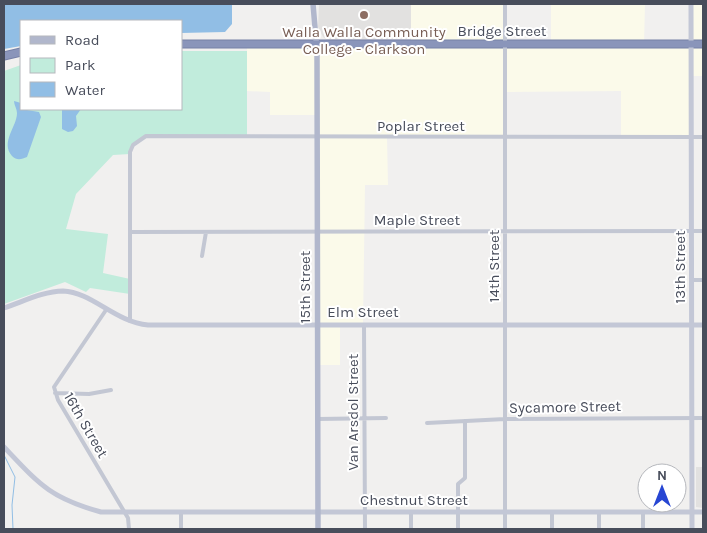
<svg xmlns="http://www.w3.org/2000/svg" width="707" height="533" viewBox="0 0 707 533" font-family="Karla,sans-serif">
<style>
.commercial{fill:#fbfaea}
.education{fill:#e2e1e0}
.green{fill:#c1ecdc}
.water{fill:#91bee5}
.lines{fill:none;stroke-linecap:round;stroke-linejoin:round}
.stream{stroke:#91bee5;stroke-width:1}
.highway-casing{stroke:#7680a6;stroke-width:9}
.street{stroke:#c3c7d3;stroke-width:4}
.secondary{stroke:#c3c7d6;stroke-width:5}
.primary{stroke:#b1b7cc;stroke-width:5.5}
.highway{stroke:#8a95ba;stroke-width:7}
.education-dot{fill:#8d6e63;stroke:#fff;stroke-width:2}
.labels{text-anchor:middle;stroke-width:4;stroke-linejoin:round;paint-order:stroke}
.street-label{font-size:15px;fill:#484d5b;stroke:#fff}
.education-label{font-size:15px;fill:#785e54;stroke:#fff}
</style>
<rect width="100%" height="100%" fill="#f1f0ef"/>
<path class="commercial" d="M411,4H505V44L551,45V4H645L644,44H691V4H703V76H692V137H621V91L505,92V137H387L388,185H365L363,325H340V365H318L317,115H270V92L247,91V48H411Z"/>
<path class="education" d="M319,4H411V41L327,40L323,37L318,27Z
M696,467H703V508L696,507Z"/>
<path class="green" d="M181,51H247V137L146,136L133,145L130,154L113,155L76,194L66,229L108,234L103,273L130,279V294L90,288L86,292L65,282L4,304V71L21,65V109H181Z"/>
<path class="water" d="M4,4H232V24L225,32L181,33V21H21V46L4,49Z
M14,101L21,103V109L39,112L41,117L27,157C22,159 17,161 12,156C0,142 17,127 17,113C17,109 14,105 14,101Z
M62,109H81L76,116L77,126L73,131L68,132L62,129Z"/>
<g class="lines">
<path class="stream" d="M4,455L15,477L12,505L13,529"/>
<g class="highway-casing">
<path id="highway" d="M181,44H703
M4,56L21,52"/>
</g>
<path class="street" d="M505,4V529
M130,232L703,231
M202,256L206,232
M692,280H703
M106,310L54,387L58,400L128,518L129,529
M130,321V152L133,145L146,136L703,137
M364,325L365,529
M55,393L89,394L111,390
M318,419L386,418
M427,423L505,419L703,418
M181,512V529
M411,512V529
M599,512V529
M458,529V484L465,478V421
M552,529V512
M643,529V512"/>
<path class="secondary" d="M691,4L692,529
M4,308C22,302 44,291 63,291C92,292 115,322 148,325H703
M4,447C39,484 50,498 101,512H703"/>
<path class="primary" d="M313,4L317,51L318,529"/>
<use href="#highway" class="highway"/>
</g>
<circle class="education-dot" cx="364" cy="15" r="5"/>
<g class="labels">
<g class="street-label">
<text x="502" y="36">Bridge Street</text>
<text x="421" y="131">Poplar Street</text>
<text x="417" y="225">Maple Street</text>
<text transform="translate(494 266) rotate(-90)" y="5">14th Street</text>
<text transform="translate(680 267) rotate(-90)" y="5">13th Street</text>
<text transform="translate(305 287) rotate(-90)" y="5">15th Street</text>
<text x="363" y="317">Elm Street</text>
<text transform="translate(565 407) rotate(-1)" y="5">Sycamore Street</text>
<text transform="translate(353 412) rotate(-90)" y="5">Van Arsdol Street</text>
<text transform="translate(86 425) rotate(60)" y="5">16th Street</text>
<text x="414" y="505">Chestnut Street</text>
</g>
<g class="education-label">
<text x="364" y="37">Walla Walla Community<tspan x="364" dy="17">College - Clarkson</tspan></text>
</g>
</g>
<rect width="707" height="533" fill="none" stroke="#484d5b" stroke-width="10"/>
<rect x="20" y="20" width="162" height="90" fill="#ffffff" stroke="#b6b8bd"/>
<rect x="30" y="36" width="25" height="8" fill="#b1b7cc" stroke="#b6b8bd"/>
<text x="65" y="45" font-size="15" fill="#484d5b">Road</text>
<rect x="30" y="58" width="25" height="15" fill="#c1ecdc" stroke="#b6b8bd"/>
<text x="65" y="70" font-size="15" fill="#484d5b">Park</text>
<rect x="30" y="82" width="25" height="15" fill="#91bee5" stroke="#b6b8bd"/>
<text x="65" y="95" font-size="15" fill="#484d5b">Water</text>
<g transform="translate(662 488)"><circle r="24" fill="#ffffff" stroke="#b6b8bd"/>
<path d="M0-4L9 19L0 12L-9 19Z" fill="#2746d3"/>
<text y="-8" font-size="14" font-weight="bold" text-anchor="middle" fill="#484d5b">N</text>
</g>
</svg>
